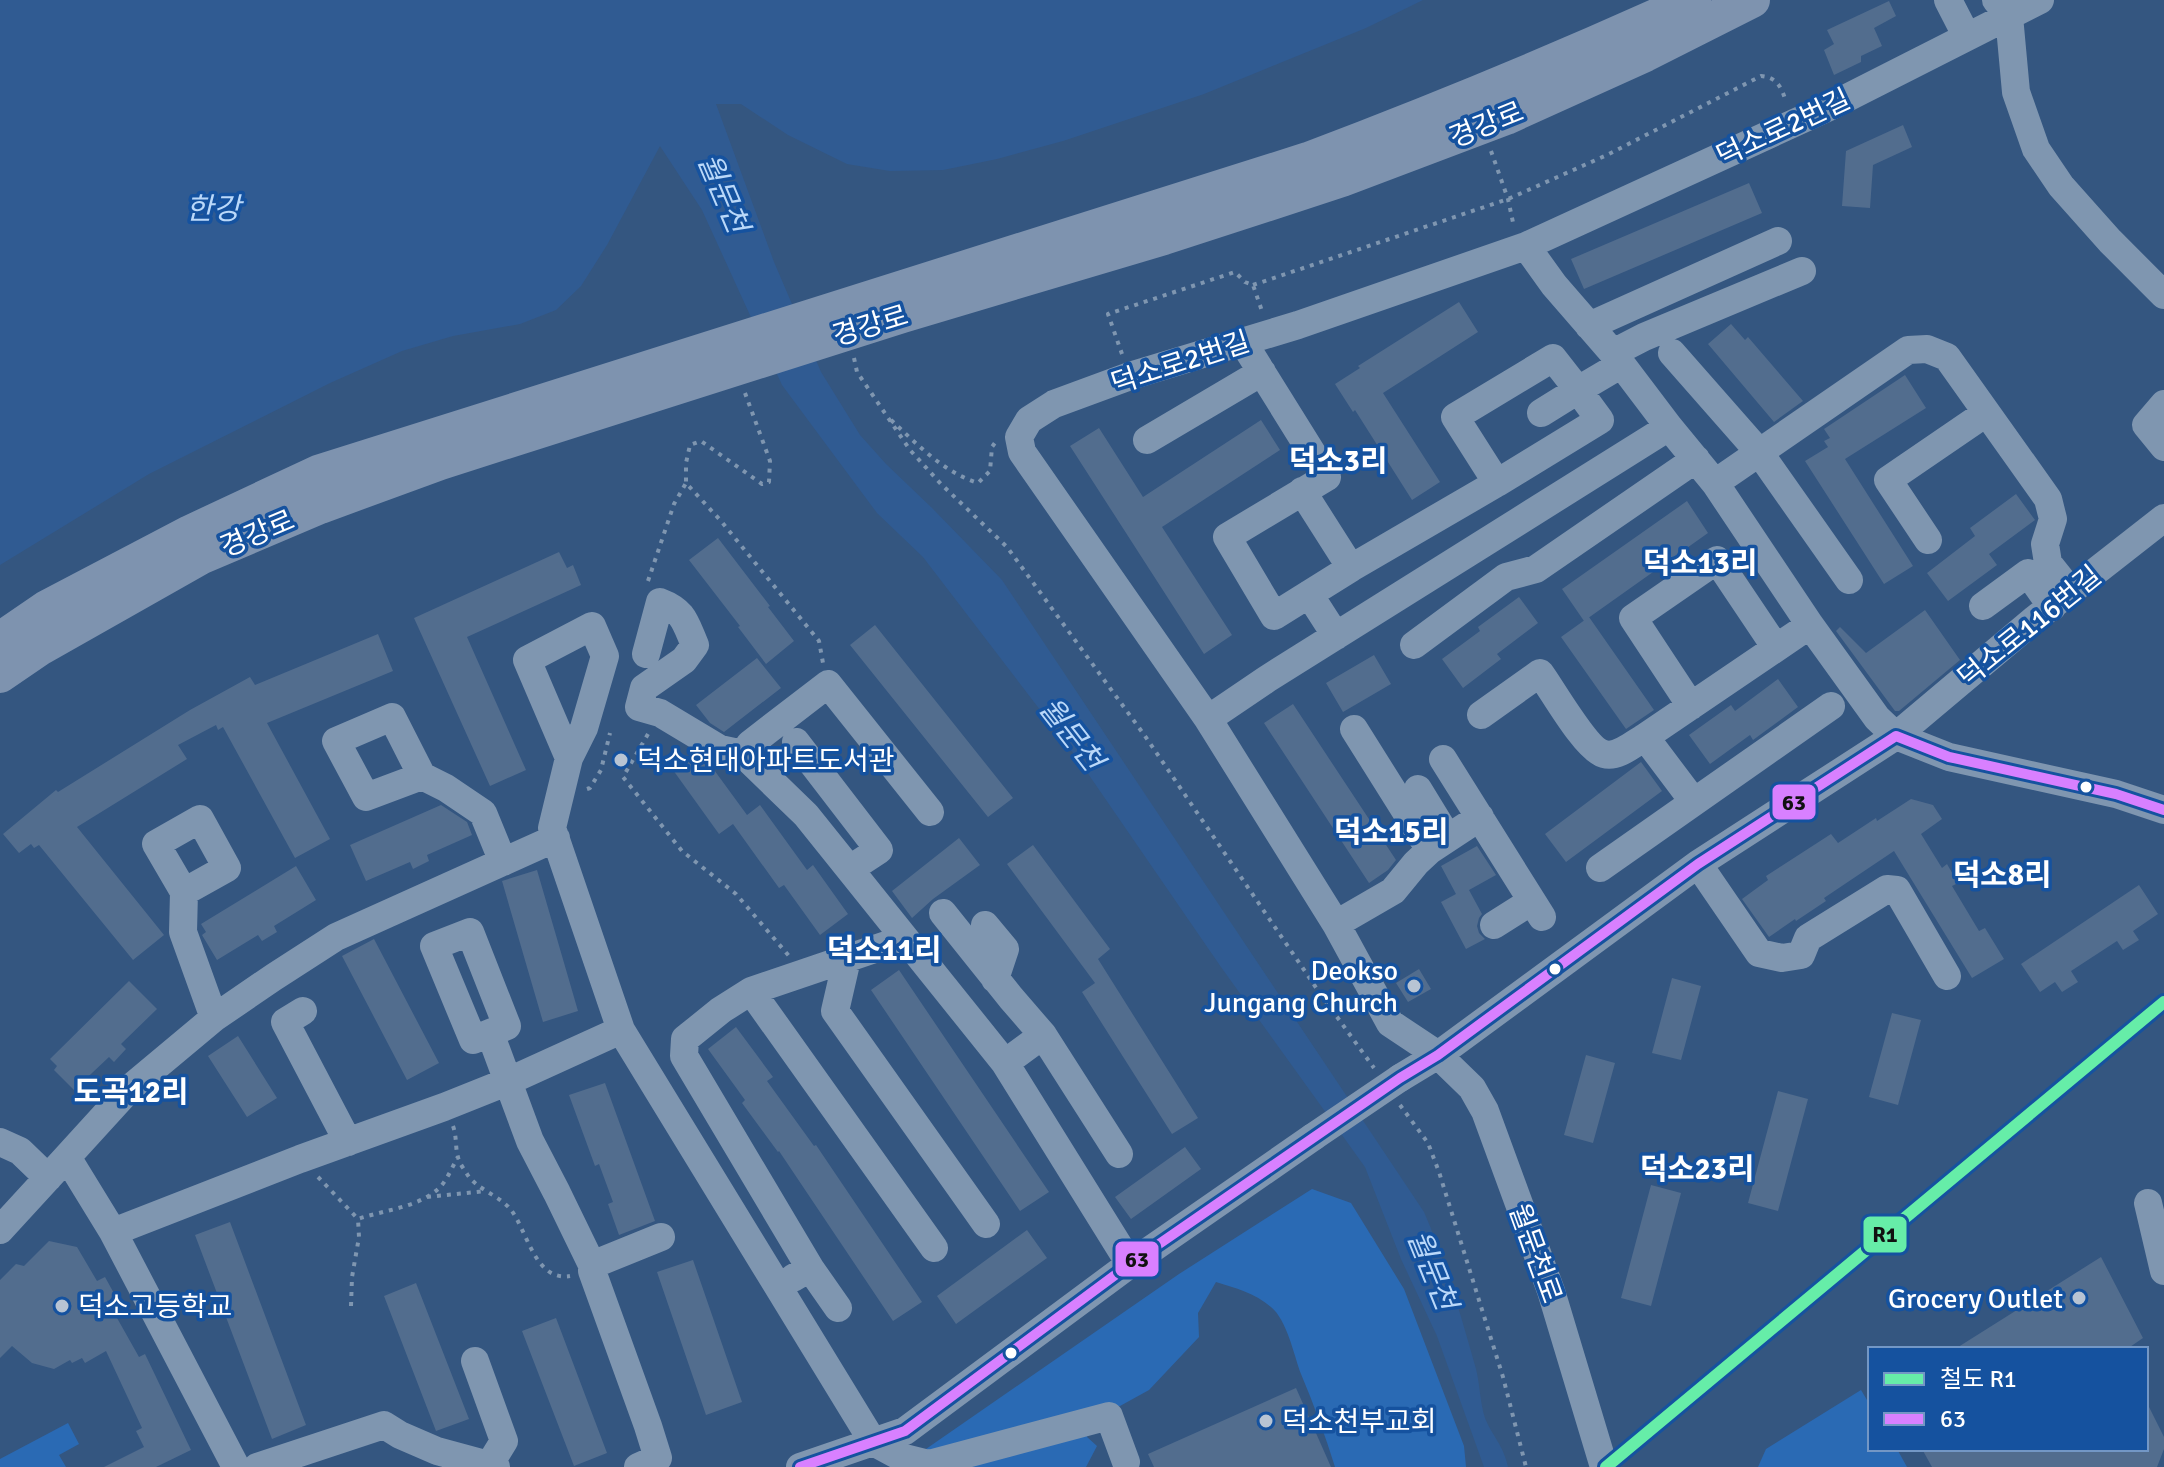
<svg xmlns="http://www.w3.org/2000/svg" width="2164" height="1467" viewBox="0 0 2164 1467" font-family="Signika,'Noto Sans KR',sans-serif">
<style>
.green{fill:#2a6ab4}
.water{fill:#305b92}
.building{fill:#526d8e}
.lines{fill:none;stroke-linecap:round;stroke-linejoin:round}
.path{stroke:#7f96b0;stroke-width:4;stroke-dasharray:4 6;stroke-linecap:butt}
.minor{stroke:#7f96b0;stroke-width:28}
.minor-bridge{stroke:#7f96b0;stroke-width:28}
.major-bridge{stroke:#7e93af;stroke-width:36}
.bus-1-casing{stroke:#15529f;stroke-width:16}
.bus-1{stroke:#d880ff;stroke-width:10}
.rail-1-casing{stroke:#15529f;stroke-width:18}
.rail-1{stroke:#66eda8;stroke-width:12}
.poi-dot{fill:#b8c4d3;stroke:#15529f;stroke-width:3}
.bus-dot{fill:#fff;stroke:#15529f;stroke-width:3}
.labels{text-anchor:middle;stroke-width:7;stroke-linejoin:round;paint-order:stroke}
.street-label{font-size:28px;fill:#fff;stroke:#15529f}
.poi-label{font-size:28px;fill:#fff;stroke:#15529f;text-anchor:start}
.water-label{font-size:30px;font-style:italic;fill:#bad8f9;stroke:#15529f}
.neighbourhood-label{font-size:30px;font-weight:bold;fill:#fff;stroke:#15529f}
.line-badge{stroke:#15529f;stroke-width:3}
.pale-badge-label{font-size:22px;text-anchor:middle;font-weight:bold;fill:#111}
</style>
<rect width="100%" height="100%" fill="#345680"/>
<path class="green" d="M1312,1189L1351,1203L1404,1289L1464,1446L1466,1467H1335C1325,1435 1314,1405 1301,1374C1294,1355 1287,1320 1271,1307C1255,1293 1235,1288 1216,1282L1198,1313L1199,1337L1149,1390L1120,1406L1092,1408L1087,1437L1097,1446L1086,1467H900L1179,1274Z
M1861,1390L1870,1405V1449H1897L1907,1467H1758L1766,1449Z
M68,1423L79,1444L59,1455L66,1467H0V1459Z"/>
<path class="water" d="M0,0H1423L1366,28L1204,94L1063,141L997,159L943,170L890,171L847,164L788,135L741,104H716L774,262L821,372L860,435L886,464L932,508L1002,580L1424,1212C1446,1263 1461,1316 1476,1369C1480,1385 1480,1403 1485,1418C1492,1436 1503,1444 1508,1467H1484L1437,1336L1401,1259L1365,1167L1221,967L1080,762L923,557L877,513L782,385L702,210L660,146L607,245L581,286L556,310L520,324L453,336L402,351L330,383L149,474L0,565Z"/>
<path class="building" d="M1889,1L1896,16L1874,28L1882,46L1861,56V62L1834,75L1824,50L1834,44L1827,30Z
M1903,125L1912,147L1873,165L1870,208L1842,206L1846,151Z
M1749,183L1762,213L1584,289L1571,259Z
M1459,302L1478,332L1383,393L1440,482L1412,500L1355,410L1353,412L1335,384L1360,368L1358,366Z
M1731,324L1745,340L1748,337L1803,401L1774,422L1708,344Z
M1905,375L1926,408L1845,459L1913,566L1884,584L1805,461L1828,447L1824,441L1830,438L1824,429Z
M1261,420L1280,450L1162,527L1232,635L1204,654L1070,446L1099,428L1143,497Z
M2016,494L2035,520L1989,554L1997,565L1948,601L1927,573L1975,536L1970,528Z
M1687,501L1708,533L1584,621L1562,589Z
M718,538L770,606L768,607L794,641L766,664L738,627L740,626L689,560Z
M559,552L567,568L573,565L581,585L467,637L526,770L490,786L414,618Z
M1519,597L1538,623L1497,654L1501,659L1463,688L1442,659L1480,631L1478,627Z
M1925,610L1960,660L1899,711H1895L1836,631L1840,627L1866,653Z
M1589,617L1654,710L1626,729L1561,637Z
M875,625L1013,798L988,817L850,645Z
M378,634L393,671L267,723L330,839L295,858L223,727L218,730L216,725L178,745L187,759L77,827L164,935L133,960L39,845L34,848L31,844L19,853L3,834L56,790L58,792L190,710L250,677L255,685Z
M1374,655L1391,684L1343,712L1326,683Z
M757,658L781,688L724,732L710,723L696,705Z
M1778,679L1798,707L1753,740L1750,735L1710,764L1689,735L1731,705L1735,711Z
M1293,704L1396,860L1388,870L1369,883L1264,723Z
M696,754L709,763L747,815L760,805L807,870L813,865L848,914L820,935L784,885L779,888L733,824L719,834L673,770Z
M1641,762L1662,791L1566,862L1545,834Z
M1911,799L1933,805L1942,819L1921,834L1942,868L1947,864L1958,883L1952,886L1979,931L1985,928L2004,959L1972,978L1894,851L1824,898L1826,901L1796,921L1795,919L1769,937L1742,899L1768,880L1766,876L1831,834L1838,843L1876,818L1877,821Z
M441,805L467,822L472,835L427,855L429,861L413,869L410,862L366,881L350,845Z
M959,838L980,865L933,899L912,918L892,891Z
M1033,845L1110,949L1098,959L1198,1118L1172,1134L1082,992L1095,983L1007,864Z
M1477,846L1496,875L1469,890L1482,914L1479,918L1477,926L1479,933L1485,939L1466,949L1441,902L1456,894L1441,866Z
M296,866L316,900L274,926L277,932L262,941L258,935L217,960L202,935L206,932L201,924Z
M537,870L578,1011L543,1022L502,881Z
M2139,885L2158,914L2133,931L2139,940L2123,950L2117,941L2071,971L2078,982L2062,992L2055,982L2040,992L2021,964Z
M374,939L439,1063L407,1080L342,956Z
M1419,969L1431,989L1408,1002L1396,983Z
M899,970L1049,1192L1020,1211L871,990Z
M1672,978L1701,986L1681,1060L1652,1053Z
M129,981L157,1009L121,1044L126,1049L114,1062L109,1057L74,1090L54,1070L57,1066L50,1059Z
M1892,1013L1921,1020L1898,1105L1869,1097Z
M736,1027L773,1077L767,1081L814,1146L816,1145L922,1302L893,1321L779,1151L778,1152L742,1103L745,1100L708,1049Z
M238,1036L277,1098L247,1117L208,1056Z
M1586,1055L1615,1063L1593,1143L1564,1135Z
M605,1083L655,1221L619,1235L608,1204L613,1202L599,1164L595,1166L569,1095Z
M1778,1091L1808,1099L1778,1211L1748,1203Z
M1185,1147L1201,1169L1131,1219L1115,1197Z
M1651,1185L1681,1193L1651,1306L1621,1298Z
M230,1222L306,1425L272,1439L195,1235Z
M1027,1230L1047,1258L956,1324L937,1296Z
M49,1241L77,1247L97,1281L105,1277L116,1297L108,1302L139,1357L145,1354L191,1450L156,1467H104L144,1447L136,1431L142,1428L106,1351L85,1363L82,1358L72,1363L70,1360L54,1369L32,1363L12,1346L0,1358V1280L16,1264L24,1266Z
M2101,1257L2143,1338L2127,1349H1955Z
M693,1260L742,1402L706,1415L657,1272Z
M416,1283L469,1419L436,1431L384,1296Z
M556,1318L607,1453L574,1466L522,1331Z
M1296,1388L1331,1467H1154L1148,1454Z
M2146,1401L2164,1437V1449L2157,1467H1932L1922,1449H2146Z"/>
<g class="lines">
<path class="path" d="M1491,151L1508,199L1514,227
M1253,285L1508,199L1607,155L1761,76C1777,77 1782,88 1786,102
M1122,354L1108,314L1235,272L1245,282L1253,285L1262,311
M854,358L857,372L910,450L941,484L1007,547L1145,736L1319,992L1374,1068
M745,393L770,461L769,482L762,484L701,441L690,445L686,463V483L721,521L819,641L823,663
M891,420C917,444 943,472 978,483L990,471L992,447L997,440
M648,581L674,504L686,483
M648,734L623,777L682,851L736,894L789,956
M587,789L590,788L601,770L610,733
M1400,1105L1428,1143L1439,1172L1503,1377L1526,1467
M453,1126C457,1137 455,1147 458,1157C459,1163 464,1169 467,1174C476,1189 499,1195 511,1210C527,1230 535,1282 570,1276
M318,1177L358,1219C384,1210 415,1208 437,1190C446,1183 452,1167 458,1157
M427,1197L486,1191
M351,1306L352,1277L359,1237L358,1219"/>
<path class="minor" d="M1948,0L1967,37
M1996,0L2009,16L2016,92L2036,149L2061,186L2110,241L2164,295
M1526,246L1554,285L1613,353L1669,427L1715,483L1810,625L1877,718L1896,736L2035,619L2164,518
M1589,326L1778,241
M1243,342L1327,477L1227,537L1274,616L1351,568L1302,491
M1613,353L1644,337L1802,271
M1672,353L1759,452L1849,580
M2164,404L2146,425L2164,447
M1541,413L1578,390L1600,420L1497,483L1455,417L1553,358L1578,390L1622,364
M1147,440L1262,372
M1715,483L1908,350L1927,349L1947,357L2048,499L2053,519L2045,544L2048,563L2071,592
M1928,540L1888,480L1986,413
M1351,568L1497,483
M1309,594L1336,636
M1983,606L2028,573L2052,607
M1810,625L1645,737L1694,802L1831,706
M1414,645L1506,577L1536,569L1696,459
M646,654L660,602C684,611 685,622 695,645L684,660L644,688L639,707L660,713L720,749L743,754L806,815L1005,1063L1130,1264
M1691,706L1633,618L1717,560L1776,648
M1481,715L1540,673C1552,689 1586,750 1604,754C1618,758 1633,744 1645,737
M1208,719L1267,679L1669,427
M1354,729L1430,850
M796,742L879,850L850,869
M743,754L750,744L828,684L930,812
M569,758L527,660L592,626L605,656L584,728L569,758L552,828L621,1030L873,1442L901,1457L929,1464L1109,1416L1126,1462
M1443,759L1542,917
M422,776L366,797L336,741L392,717L422,776L446,788L483,813L503,862
M1418,789L1448,838
M1698,864L1759,953L1782,958L1801,955L1808,938L1887,889L1897,890L1947,976
M1600,868L1694,802
M184,892L227,868L200,819L156,844L184,892L183,932L214,1018
M943,913L1011,998L1043,1035
M1336,924L1393,891L1416,863L1430,850L1480,817
M985,925L1005,949L995,979
M1494,925L1532,901
M904,939L751,991L934,1248
M847,959L835,1011L986,1224
M751,991L721,1010L685,1039L684,1056L810,1268
M303,1011L285,1022L348,1142
M490,1033L507,1026L470,932L434,946L473,1040L490,1033L530,1141L557,1193L592,1265V1271L648,1426L658,1458L638,1467
M1005,1063L1043,1035L1119,1154
M1400,1078L1438,1055L1698,864L1896,736L1949,757L2116,794L2164,810
M0,1142L20,1151L48,1178
M2148,1203L2164,1271
M0,1230L67,1157
M113,1232L67,1157L129,1089L214,1018L274,977L336,937L556,838
M592,1265L661,1237
M793,1278L810,1268L838,1308
M475,1361L504,1441L490,1464
M236,1467L113,1232L300,1159L444,1107L509,1081L621,1030
M257,1467L384,1425L400,1435L437,1451L496,1467
M800,1467L905,1431L1130,1264L1313,1137
M1604,1467L1551,1291L1485,1111L1472,1088L1438,1055L1390,1023L1336,924L1208,719L1022,452L1019,437L1029,420L1054,404L1130,376L1298,325L1526,246L1829,107L2040,0"/>
<path class="minor-bridge" d="M1313,1137L1400,1078"/>
<path class="major-bridge" d="M0,640L47,608L190,533L318,473L1308,160C1438,111 1566,58 1693,0
M0,675L41,647L200,557L320,506L440,462L902,315L1164,237L1342,179L1506,117L1645,54L1752,0"/>
<g class="bus-1-casing">
<path id="bus-1" d="M800,1467L905,1431L1130,1264L1400,1078L1438,1055L1698,864L1896,736L1949,757L2116,794L2164,810"/>
</g>
<use href="#bus-1" class="bus-1"/>
<g class="rail-1-casing">
<path id="rail-1" d="M1606,1467L2164,1002"/>
</g>
<use href="#rail-1" class="rail-1"/>
</g>
<g class="poi-dot">
<circle cx="621" cy="760" r="8"/>
<circle cx="1414" cy="986" r="8"/>
<circle cx="2079" cy="1298" r="8"/>
<circle cx="62" cy="1306" r="8"/>
<circle cx="1266" cy="1421" r="8"/>
</g>
<g class="bus-dot">
<circle cx="2086" cy="787" r="7"/>
<circle cx="1555" cy="969" r="7"/>
<circle cx="1011" cy="1353" r="7"/>
</g>
<g class="labels">
<g class="street-label">
<text transform="translate(1486 124) rotate(-22)" y="10">경강로</text>
<text transform="translate(1783 127) rotate(-25)" y="10">덕소로2번길</text>
<text transform="translate(870 325) rotate(-17)" y="10">경강로</text>
<text transform="translate(1180 362) rotate(-18)" y="10">덕소로2번길</text>
<text transform="translate(257 533) rotate(-23)" y="10">경강로</text>
<text transform="translate(2029 626) rotate(-39)" y="10">덕소로116번길</text>
<text transform="translate(1536 1253) rotate(70)" y="10">월문천로</text>
</g>
<g class="poi-label">
<text x="637" y="770">덕소현대아파트도서관</text>
<text x="1398" y="980" text-anchor="end">Deokso<tspan x="1398" dy="32">Jungang Church</tspan></text>
<text x="2063" y="1308" text-anchor="end">Grocery Outlet</text>
<text x="78" y="1316">덕소고등학교</text>
<text x="1282" y="1431">덕소천부교회</text>
</g>
<g class="water-label">
<text transform="translate(723 193) rotate(67)" y="10">월문천</text>
<text x="213" y="219">한강</text>
<text transform="translate(1071 734) rotate(52)" y="10">월문천</text>
<text transform="translate(1432 1270) rotate(68)" y="10">월문천</text>
</g>
<g class="neighbourhood-label">
<text x="1338" y="471">덕소3리</text>
<text x="1700" y="573">덕소13리</text>
<text x="1391" y="842">덕소15리</text>
<text x="2002" y="885">덕소8리</text>
<text x="884" y="960">덕소11리</text>
<text x="131" y="1102">도곡12리</text>
<text x="1697" y="1179">덕소23리</text>
</g>
</g>
<g class="line-badge">
<rect x="1771" y="783" width="46" height="38" rx="8" fill="#d880ff"/>
<rect x="1862" y="1215" width="46" height="39" rx="8" fill="#66eda8"/>
<rect x="1114" y="1240" width="46" height="38" rx="8" fill="#d880ff"/>
</g>
<g class="pale-badge-label">
<text x="1794" y="810">63</text>
<text x="1885" y="1242">R1</text>
<text x="1137" y="1267">63</text>
</g>
<rect x="1868" y="1347" width="280" height="104" fill="#15529f" stroke="#7397c5" stroke-width="2"/>
<rect x="1884" y="1373" width="40" height="12" fill="#66eda8" stroke="#7397c5" stroke-width="2"/>
<text x="1940" y="1387" font-size="24" fill="#ffffff">철도 R1</text>
<rect x="1884" y="1413" width="40" height="12" fill="#d880ff" stroke="#7397c5" stroke-width="2"/>
<text x="1940" y="1427" font-size="24" fill="#ffffff">63</text>
</svg>
